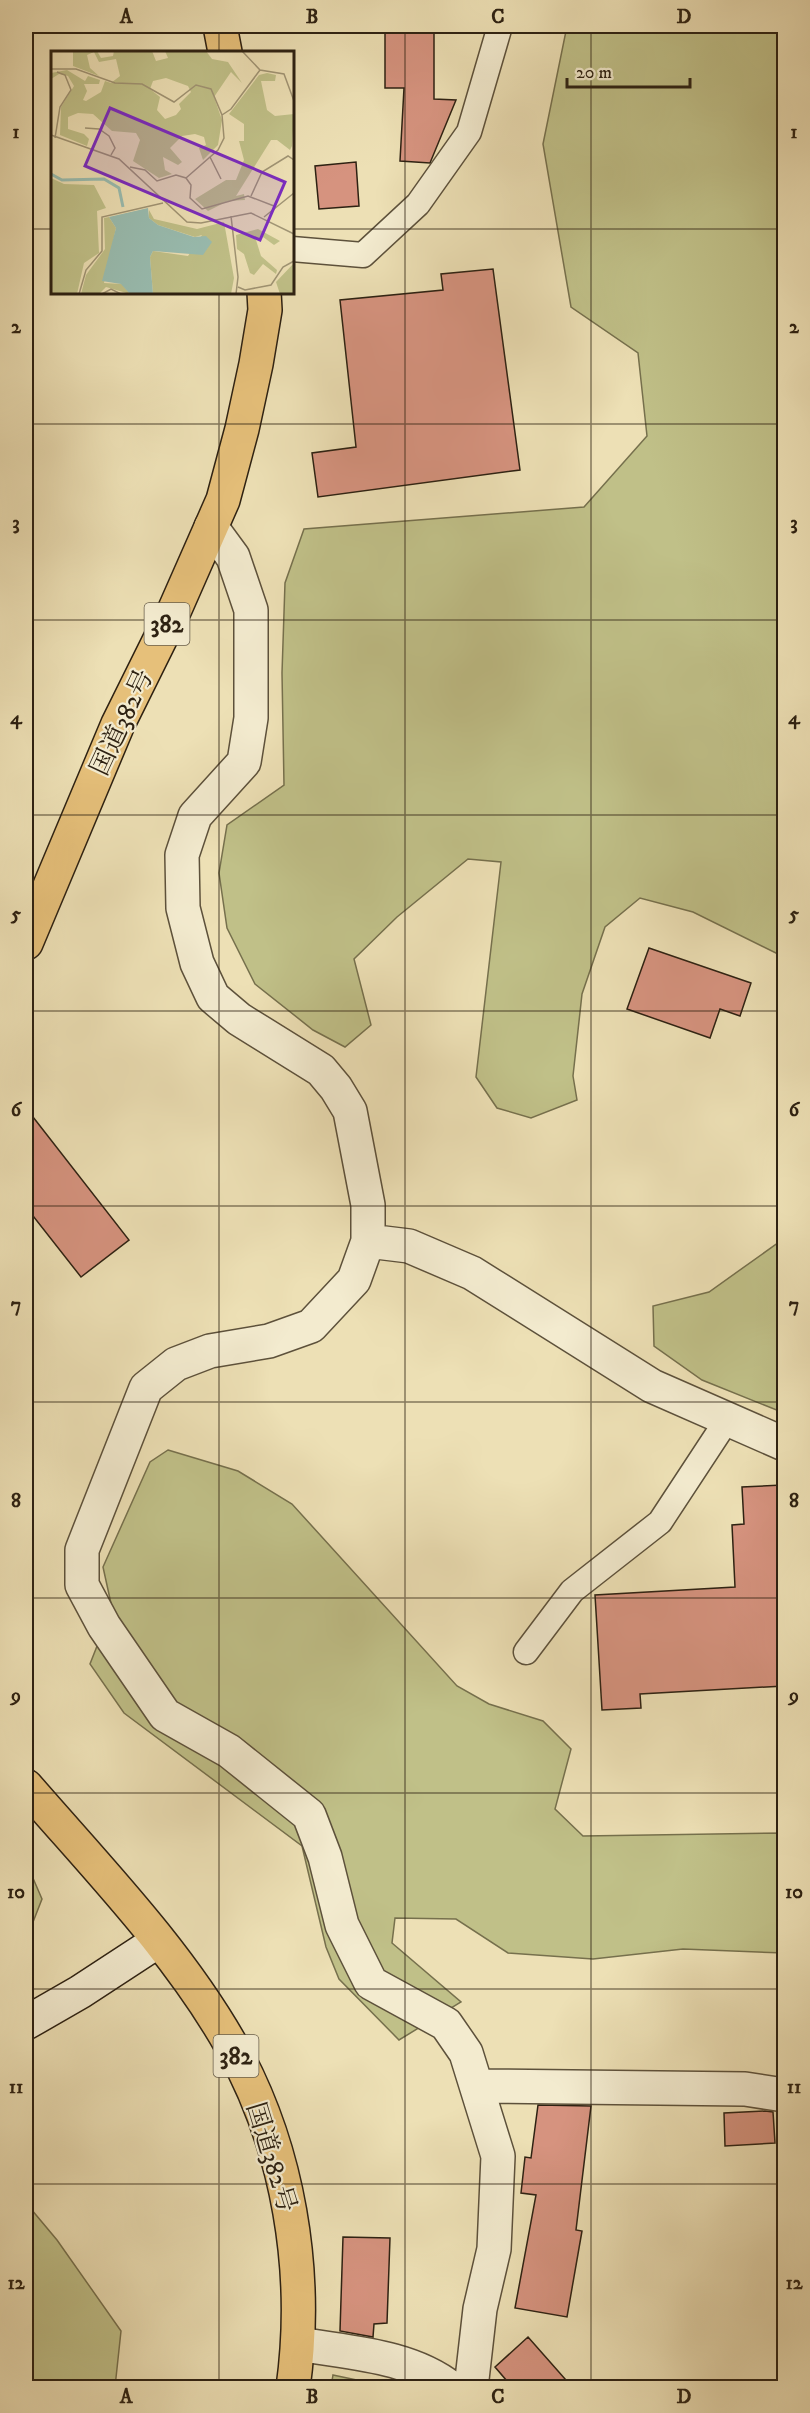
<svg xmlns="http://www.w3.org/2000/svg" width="810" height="2413" viewBox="0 0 810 2413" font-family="'IM FELL DW Pica','Noto Serif JP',serif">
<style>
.green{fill:#c0c088;stroke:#76704d;stroke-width:1.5}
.building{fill:#d6937f;stroke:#2d2112;stroke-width:1.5}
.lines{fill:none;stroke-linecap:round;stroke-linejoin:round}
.lane-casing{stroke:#5d513b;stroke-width:27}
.street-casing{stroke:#5d513b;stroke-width:36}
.secondary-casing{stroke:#2d2112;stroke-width:36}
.highway-casing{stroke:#2d2112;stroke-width:36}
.lane{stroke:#f3ebcf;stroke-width:24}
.street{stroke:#f3ebcf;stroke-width:33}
.secondary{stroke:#f3ebcf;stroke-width:33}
.highway{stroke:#e6c07a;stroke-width:33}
.grid{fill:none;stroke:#2d2112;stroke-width:1.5;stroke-opacity:0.55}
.labels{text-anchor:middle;stroke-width:4.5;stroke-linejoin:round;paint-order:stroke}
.shield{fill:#f3ebcf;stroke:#685e4b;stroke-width:1.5}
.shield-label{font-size:24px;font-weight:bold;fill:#2d2112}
.street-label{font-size:26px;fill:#2d2112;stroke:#f3ebcf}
.inset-river{fill:none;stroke:#99bdb1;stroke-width:3}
.inset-road{fill:none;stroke:#a09474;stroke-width:1.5}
.view{fill:#7b2cbf;fill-opacity:0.15;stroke:#7b2cbf;stroke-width:3}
.inset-edge{fill:none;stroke:#2d2112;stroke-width:3}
.neatline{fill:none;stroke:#2d2112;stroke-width:2}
.grid-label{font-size:20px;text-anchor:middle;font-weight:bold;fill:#2d2112}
</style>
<rect width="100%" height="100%" fill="#ede0b5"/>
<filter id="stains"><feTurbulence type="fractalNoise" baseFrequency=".00333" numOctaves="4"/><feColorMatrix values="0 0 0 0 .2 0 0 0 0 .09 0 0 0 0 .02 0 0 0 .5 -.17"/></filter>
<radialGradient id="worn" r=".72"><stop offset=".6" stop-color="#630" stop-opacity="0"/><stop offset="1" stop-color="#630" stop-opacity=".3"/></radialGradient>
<path class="green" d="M567,26H784V957L693,912L640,898L605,927L582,994L573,1076L577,1100L531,1118L497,1108L476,1077L501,862L468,859L397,917L354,959L371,1025L345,1047L313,1030L255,984L227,928L219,873L227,825L284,785L282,673L285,583L304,529L584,507L647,436L638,353L571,307L543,144Z
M782,1240L784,1242V1413L702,1380L654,1346L653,1306L709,1292Z
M168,1450L238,1471L292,1504L457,1686L489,1704L543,1721L571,1749L555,1809L583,1836L784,1833V1953L683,1949L593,1959L508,1953L456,1919L395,1918L392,1943L461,2002L399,2040L339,1979L326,1947L302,1846L124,1713L90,1664L112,1608L103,1567L150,1462Z
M26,1862L42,1899L26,1940Z
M26,2203L57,2240L121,2331L115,2387H26Z
M333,2375L390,2387H331Z"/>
<path class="building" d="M385,26H434V99L456,100L430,163L400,161L404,88H385Z
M356,162L359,206L319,209L315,166Z
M493,269L520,470L318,497L312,453L356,447L340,300L443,290L441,274Z
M649,948L751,983L740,1016L720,1009L710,1038L627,1009Z
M26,1108L129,1240L81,1277L26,1207Z
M782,1485L784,1686L640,1694L641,1708L602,1710L595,1595L735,1587L732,1525L744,1524L742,1487Z
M538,2105L591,2106L576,2230L582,2231L567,2317L515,2308L536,2195L521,2193L525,2157L531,2158Z
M765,2111L773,2112L775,2143L725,2146L724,2113Z
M343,2237L390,2238L387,2323L374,2324L373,2337L340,2331Z
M528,2337L573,2388H513L495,2367Z"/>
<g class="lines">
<g class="lane-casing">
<path id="lane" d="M292,249L363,255L418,204L469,132L500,26
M526,1652L572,1591L660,1522L727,1420"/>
</g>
<g class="street-casing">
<path id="street" d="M211,527L233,557L251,610V718L244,762L195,816L182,855L183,908L197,963L213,997L239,1019L321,1070L336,1088L350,1111L368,1205V1241L354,1280L311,1326L269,1341L210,1351L176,1364L146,1388L82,1550V1585L104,1626L165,1715L229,1751L309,1815L325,1857L342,1925L371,1983L446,2024L466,2053L498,2156L494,2249L480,2309L471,2388
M368,1241L409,1246L472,1273L652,1386L784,1444
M477,2086L745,2089L784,2095
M299,2344C349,2353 409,2355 451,2388"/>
</g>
<g class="secondary-casing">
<path id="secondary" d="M26,2023L80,1992L158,1941"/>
</g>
<g class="highway-casing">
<path id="highway" d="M220,26L225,52
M26,943L118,724L175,609L223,500L242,429L256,364L265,310L264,292
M26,1786C97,1868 177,1950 231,2045C289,2148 309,2272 293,2388"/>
</g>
<use href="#lane" class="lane"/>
<use href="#street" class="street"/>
<use href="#secondary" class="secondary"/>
<use href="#highway" class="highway"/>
</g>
<path class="grid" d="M219,26V52M405,26V2388M591,26V2388M26,229H52M292,229H784M219,292V2388M26,424H784M26,620H784M26,815H784M26,1011H784M26,1206H784M26,1402H784M26,1598H784M26,1793H784M26,1989H784M26,2184H784"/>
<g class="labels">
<g class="shield">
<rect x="144.5" y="603" width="45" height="42" rx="4.5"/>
<rect x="213.5" y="2035" width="45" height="42" rx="4.5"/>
</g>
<g class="shield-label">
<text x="167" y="632">382</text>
<text x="236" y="2064">382</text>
</g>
<g class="street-label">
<text transform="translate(121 722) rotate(-65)" y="9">国道382号</text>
<text transform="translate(272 2157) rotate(73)" y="9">国道382号</text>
</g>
</g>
<g transform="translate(51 51)">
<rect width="243" height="243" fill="#ede0b5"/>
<path d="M22,0H46L50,7L62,5L63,0H101L105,10L117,7L114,0H155L161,8L177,11L191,32L180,21L163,46L171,69L167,94L152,109L148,97L155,94L153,86L144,83L131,85L119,97L131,111L127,114L112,106L114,119L121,123L108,127L82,110L89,89L85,82L61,80L42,63L27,62L17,66V78L33,83L38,88L36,95L9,84L10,56L23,35L17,25L8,23L0,28V22L16,19L34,30L37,25L49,29L48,33H33L36,40L32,49L35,50L50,41L54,30L60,32L69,25L65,8L48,11L43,1L36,4L39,17L48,25L22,15ZM115,27L137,35L140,41L128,53L130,58L125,64L114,68L106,59L109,46L99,38L102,30ZM216,22L225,24L224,30H210L216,59L224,65L243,63L241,95L239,99L226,89H220L185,145L193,143L194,149L177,150L157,160L144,148L175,129H185L193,109L188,90H193V73L178,63L208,24ZM0,127L13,133L43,134L55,157L46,160L48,202L33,212L26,243H0ZM98,159L103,168L146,178L173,171L183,227L180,243H102L99,206L102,200L137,205L151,184L144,186L107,174L98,167ZM58,166L65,177L53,232L71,233L79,243L55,236L48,243H30L35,224L54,198L53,167ZM207,178L229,190L223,194L212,186L205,189L210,205L226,219L225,223L212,213L203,224L199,222L193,203L186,198L185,184ZM243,212V243H229L225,231Z" fill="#c0c088" fill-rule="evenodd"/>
<path d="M97,157L98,167L107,174L143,186L155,185L161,191L152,204L102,200L99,206L102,243H79L70,233L51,230L65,177L58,166Z" fill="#99bdb1"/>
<path class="inset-river" d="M0,123L11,129L53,128L68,137L72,156"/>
<path class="inset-road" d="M191,0L209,19L233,23L243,50M0,18H25L64,32L91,33L123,51L145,34L160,38L171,64L173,87L167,99L135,127M171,64L180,58L209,19M34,77L48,78L58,85L64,97L60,104M0,84L68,108L136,171L150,172L200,162L243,183M4,87L9,56L20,39L14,24L6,21M159,106L170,128M79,116L94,119L106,130L125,124L135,127L140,134L139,147L151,158L197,145L223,155M200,145L211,121L237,105L243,109M180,165L187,226L185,243M213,166L243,142M187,236L194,239L220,234L232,216L243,210M28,243L35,219L51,200V166L112,152M51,243L60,238L70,243"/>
<path class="view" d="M59,57L234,131L209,189L34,115Z"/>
<rect width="243" height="243" class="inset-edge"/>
</g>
<rect width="810" height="2413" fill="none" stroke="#ede0b5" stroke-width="66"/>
<path d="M567 78v9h123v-9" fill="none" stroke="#2d2112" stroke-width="3"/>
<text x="576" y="78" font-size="18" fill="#2d2112" stroke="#f3ebcf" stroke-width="4.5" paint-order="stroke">20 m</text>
<rect x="33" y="33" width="744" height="2347" class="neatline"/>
<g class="grid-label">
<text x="126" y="23">A</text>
<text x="312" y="23">B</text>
<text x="498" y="23">C</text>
<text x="684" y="23">D</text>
<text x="16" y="138">1</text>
<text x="794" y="138">1</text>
<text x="16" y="333">2</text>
<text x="794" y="333">2</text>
<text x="16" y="529">3</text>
<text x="794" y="529">3</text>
<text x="16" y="724">4</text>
<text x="794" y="724">4</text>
<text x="16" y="920">5</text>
<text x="794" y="920">5</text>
<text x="16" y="1116">6</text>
<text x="794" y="1116">6</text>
<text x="16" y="1311">7</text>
<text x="794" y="1311">7</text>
<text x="16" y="1507">8</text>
<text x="794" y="1507">8</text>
<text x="16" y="1702">9</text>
<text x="794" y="1702">9</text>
<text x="16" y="1898">10</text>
<text x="794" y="1898">10</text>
<text x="16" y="2093">11</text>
<text x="794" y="2093">11</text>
<text x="16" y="2289">12</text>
<text x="794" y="2289">12</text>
<text x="126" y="2403">A</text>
<text x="312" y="2403">B</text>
<text x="498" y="2403">C</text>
<text x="684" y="2403">D</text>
</g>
<rect width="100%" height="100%" filter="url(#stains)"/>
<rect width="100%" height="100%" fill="url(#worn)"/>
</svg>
